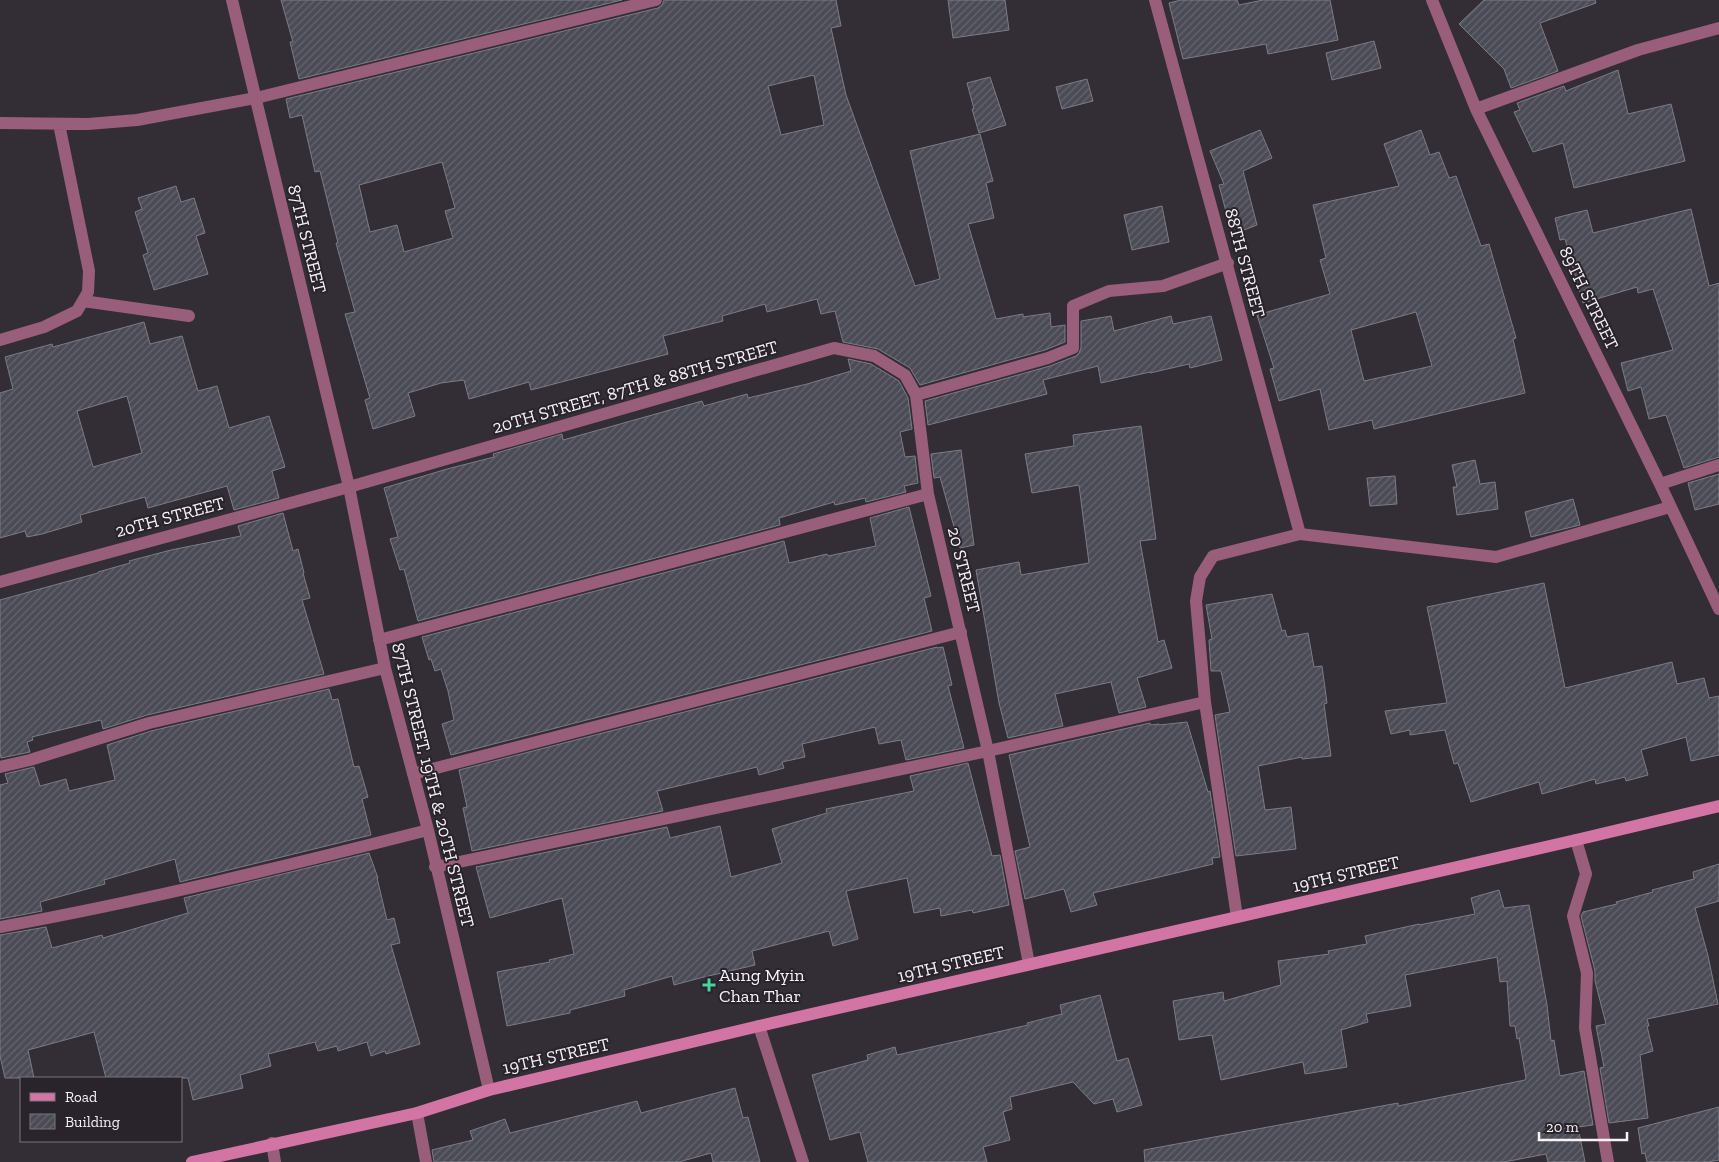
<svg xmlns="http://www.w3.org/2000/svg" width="1719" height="1162" viewBox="0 0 1719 1162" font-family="'Zilla Slab',serif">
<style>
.building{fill:url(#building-hatch);stroke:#7c7c87;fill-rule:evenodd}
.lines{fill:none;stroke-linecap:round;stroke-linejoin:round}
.lane{stroke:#995e7a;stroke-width:12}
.street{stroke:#995e7a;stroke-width:12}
.secondary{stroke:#d375a4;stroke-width:12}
.poi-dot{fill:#49d49d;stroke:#29232b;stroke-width:2}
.labels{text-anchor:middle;stroke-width:4;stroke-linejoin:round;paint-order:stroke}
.street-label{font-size:18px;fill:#f6f2f7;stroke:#29232b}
.poi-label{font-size:18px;fill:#f6f2f7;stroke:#29232b;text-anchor:start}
</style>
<defs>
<pattern id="building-hatch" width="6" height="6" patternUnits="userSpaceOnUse" patternTransform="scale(1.25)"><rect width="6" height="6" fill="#4b4b55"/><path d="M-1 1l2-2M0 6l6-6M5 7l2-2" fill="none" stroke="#66656e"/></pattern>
</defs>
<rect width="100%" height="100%" fill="#332d35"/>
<path class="building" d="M281,0H622L299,79L290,42H293Z
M664,0H836L841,26L831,28L846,95L915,286L940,279L910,151L980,134L993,181L986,183L994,218L968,224L996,319L1023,314V317L1050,313L1051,327L1065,325V342L1045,350L920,385L910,368L878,349L843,342L835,311L821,314L817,299L767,312L765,304L722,316L723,321L663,336L668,354L531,390L529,382L469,399L464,380L441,383L408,393L415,416L373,429L365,400L370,398L345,314L355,312L336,243H338L320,171L315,172L302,115L290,118L286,99L658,8L662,5ZM814,75L824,125L781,135L768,86ZM442,162L455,208L445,211L453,238L404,252L397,225L370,232L359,185Z
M948,0H1005L1009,30L953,38Z
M1181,0H1237L1239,5L1263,0H1330L1338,40L1268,54L1266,44L1183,59L1169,3Z
M1484,0H1595L1596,3L1540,23L1558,71L1511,88L1504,69L1459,24Z
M1374,41L1381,68L1332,80L1326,53Z
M1618,70L1628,114L1671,104L1685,161L1574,188L1563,143L1533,152L1514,112L1520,110L1517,103L1564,86L1566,91Z
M990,77L1006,125L979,133L972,109H974L967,83Z
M1087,79L1093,101L1062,109L1056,87Z
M1260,130L1272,158L1243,171L1257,225L1244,230L1238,216L1228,219L1219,185L1224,184L1210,151Z
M1421,130L1430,155L1439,152L1449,178L1456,176L1481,246L1489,244L1516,338L1513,339L1525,393L1374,429L1372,420L1329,430L1320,389L1279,401L1270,369L1274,368L1257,315L1330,294L1320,260L1326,258L1313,205L1399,186L1384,144ZM1416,312L1432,366L1364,381L1351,330Z
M176,186L181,202L194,198L205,233L196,236L208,274L154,290L143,255L148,253L135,212L142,209L138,198Z
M1162,206L1169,242L1132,250L1124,215Z
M1691,209L1709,286L1719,283V457L1684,468L1666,415L1649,419L1641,387L1628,391L1621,363L1673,350L1653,289L1638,293L1637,287L1583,303L1565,239L1560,240L1555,218L1587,210L1593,233Z
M1111,316L1114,331L1171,316L1173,324L1211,316L1222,360L1190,368L1189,364L1150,373V372L1101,383L1098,366L1043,380L1047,394L928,425L925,401L1050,366L1076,356L1079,353L1081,348V321Z
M144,322L150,344L182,336L198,391L217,386L229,428L269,416L285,467L272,471L279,498L234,510L227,486L148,508L145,497L80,515L82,522L42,534L27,537L25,531L0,538V393L13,389L5,357L52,344L53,347ZM127,396L142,453L93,467L77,411Z
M848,359L871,364L899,381L908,398L912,429L900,432L905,457L915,456L918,483L904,486L906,492L866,502L865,498L835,505L834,502L779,518L780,525L418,621L404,569L400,570L390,539L398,537L384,488L447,469L494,457L493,454L562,434L563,440L702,401L704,406L747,394L748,398L807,384L851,371Z
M1141,426L1156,539L1140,541L1158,642L1164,640L1172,668L1137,678L1146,707L1119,713L1111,682L1055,694L1063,726L1008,738L999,703L976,570L1019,562L1021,575L1089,563L1079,485L1032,493L1025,454L1074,446L1073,435Z
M961,450L974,545L960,548L940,477L934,478L931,454Z
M1475,460L1480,484L1495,482L1498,509L1457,515L1453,487H1457L1452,465Z
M1719,474V504L1695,510L1688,483Z
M1395,476L1397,504L1370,506L1367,478Z
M1573,499L1580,525L1531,537L1525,512Z
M909,507L931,596L924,598L932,631L451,755L442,724L454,720L448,691L441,669L435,671L431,659L429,660L422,637L784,541L789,563L827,554L828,556L876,546L870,518Z
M283,513L293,551L298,549L304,573H303L310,598L302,600L324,674L147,715L103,729L101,720L32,737L33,740L27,742L30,752L1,758L0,753V600L98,573V572L130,563L129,561L171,550L241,536L238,526Z
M1544,583L1565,688L1672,662L1677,684L1704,678L1709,698L1719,696V755L1691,761L1686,737L1641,750L1648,775L1626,781L1625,777L1596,784L1595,779L1542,794L1539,782L1471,802L1458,763L1454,764L1445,730L1410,735V730L1391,734L1385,711L1447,703L1427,607Z
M1272,594L1282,631L1285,630L1287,637L1308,633L1314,667L1322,666L1327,703L1324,704L1331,756L1302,759V757L1258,766L1265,810L1291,807L1296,849L1236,856L1215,715L1230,712L1221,671H1211L1209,640L1212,639L1206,605Z
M937,647V648L943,647L952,685L948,686L964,748L906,760L901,740L879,744L875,727L802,744L805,757L782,762L784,768L759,775L757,767L657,791L663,811L472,851L463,808L467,807L459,770Z
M329,689L332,700L338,699L354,767L359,766L368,797L362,799L371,835L180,882L175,859L104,880L105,884L40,902L42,911L0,919V785L8,783L5,774L34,767L40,786L66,779L69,791L115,780L107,745L151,731Z
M1187,722L1208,792L1210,791L1220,857L1212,858L1213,864L1093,893L1097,905L1071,912L1064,889L1025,899L1015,851L1030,847L1009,755L1150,723L1151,725L1159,724V725Z
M968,763L992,856L1000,855L1009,905L973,913L972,910L941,916L940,908L914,913L907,878L846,891L858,939L833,946L829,931L752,951L755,965L700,978L674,985L672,976L624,990L625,996L570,1010V1013L507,1026L497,972L550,962L549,960L574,954L562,898L490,918L476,867L667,827L670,838L720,826L731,877L782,863L772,829L827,813L826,809L914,791L910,776Z
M369,853L378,878H377L387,920L394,918L400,943L391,945L420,1044L386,1054L385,1051L371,1056L367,1042L338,1051L337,1046L318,1051L315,1042L268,1054L271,1066L240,1075L243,1088L193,1100L188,1078H106L94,1032L28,1050L34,1078H5L0,1056V935L46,927L52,948L102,935L103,938L188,913L184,898Z
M1719,864V901L1695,908L1708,956L1718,1004L1647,1019L1649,1026H1647L1653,1051L1640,1055L1648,1118L1609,1123L1600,1068L1604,1067L1596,1026L1606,1024L1595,981V971L1581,916L1583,912L1617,904L1616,902L1653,892L1652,890L1694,879L1693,872Z
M1499,890L1504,908L1529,905L1547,1005L1551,1041L1554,1040L1560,1076L1584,1071L1593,1125L1578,1127L1585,1162H1548L1546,1154L1504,1162H1145L1144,1150L1398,1103V1106L1525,1080L1526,1078L1519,1038L1517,1039L1515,1026H1510L1507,981L1500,982L1497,957L1405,975L1411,1006L1366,1014L1368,1022L1341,1030L1347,1067L1305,1074L1303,1062L1221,1080L1212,1035L1179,1040L1173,1001L1223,992L1224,1001L1281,985L1278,961L1329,954L1328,951L1367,944L1365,936L1419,924V925L1475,914L1471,898Z
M1100,995L1117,1061L1128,1058L1142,1105L1117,1112L1113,1099L1094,1104L1073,1082L1010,1097L1012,1109L1003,1112L1010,1140L983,1147L987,1162H868L860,1132L830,1140L812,1075L868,1060L867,1055L895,1047L897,1055L1028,1025L1027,1023L1062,1014L1060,1005Z
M735,1088L743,1118L748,1117L760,1162H713L711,1153L679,1162H434L432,1150L473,1140L470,1131L505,1119L510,1133L637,1101L641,1113Z
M1719,1107V1160L1708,1162H1647L1645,1153L1642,1154L1638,1128Z"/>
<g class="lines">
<path class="lane" d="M272,1143L275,1162"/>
<path class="street" d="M232,0L349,487L385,668L428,830L489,1090
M1155,0L1300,534
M1432,0L1476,109L1660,484L1719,609
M1476,109L1638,50L1719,28
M0,123L88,124L137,120L256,98L656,0
M83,301L189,316
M0,340L44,327L77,311L88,292L89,271L59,124
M916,395L1048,358L1073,348V306L1109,291L1163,286L1228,263
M1660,484L1719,465
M0,582L349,487L834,348L874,356L905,375L916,395L928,494L988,751L1029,964
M379,640L928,494
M0,767L30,760L149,723L385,668
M413,774L961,632
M1576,840L1586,874L1573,916L1587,973L1585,1028L1608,1162
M435,867L988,751L1205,702
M1237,917L1205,702L1196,601L1200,577L1213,556L1300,534L1496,557L1670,507
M0,927C144,901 286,866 428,830
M759,1026L803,1162
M417,1113L426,1162"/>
<path class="secondary" d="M192,1162L417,1113L489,1090L759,1026L1576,840L1719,806"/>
</g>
<path class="poi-dot" d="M706.5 977.5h5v5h5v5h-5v5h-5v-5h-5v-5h5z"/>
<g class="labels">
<g class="street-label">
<text transform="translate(307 239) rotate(76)" y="6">87TH STREET</text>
<text transform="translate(1245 263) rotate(75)" y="6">88TH STREET</text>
<text transform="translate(1589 298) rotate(64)" y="6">89TH STREET</text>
<text transform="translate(635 387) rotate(-16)" y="6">20TH STREET, 87TH &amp; 88TH STREET</text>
<text transform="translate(170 517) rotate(-15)" y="6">20TH STREET</text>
<text transform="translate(964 570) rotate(76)" y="6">20 STREET</text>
<text transform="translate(433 785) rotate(76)" y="6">87TH STREET, 19TH &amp; 20TH STREET</text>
<text transform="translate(1346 874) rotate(-13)" y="6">19TH STREET</text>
<text transform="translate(951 964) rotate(-13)" y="6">19TH STREET</text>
<text transform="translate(556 1056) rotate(-13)" y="6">19TH STREET</text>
</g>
<g class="poi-label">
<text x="719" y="981">Aung Myin<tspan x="719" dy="21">Chan Thar</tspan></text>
</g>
</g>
<rect x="20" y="1077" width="162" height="65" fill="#29232b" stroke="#7b767d"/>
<rect x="30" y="1093" width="25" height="8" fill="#d375a4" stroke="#7b767d"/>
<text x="65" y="1102" font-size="15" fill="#f6f2f7">Road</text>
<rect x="30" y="1114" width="25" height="15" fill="url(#building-hatch)" stroke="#7b767d"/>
<text x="65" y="1127" font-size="15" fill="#f6f2f7">Building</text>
<path d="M1539 1132v8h88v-8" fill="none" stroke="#f6f2f7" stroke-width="2.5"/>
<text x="1546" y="1132" font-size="15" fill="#f6f2f7" stroke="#29232b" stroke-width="4" paint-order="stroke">20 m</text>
</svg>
